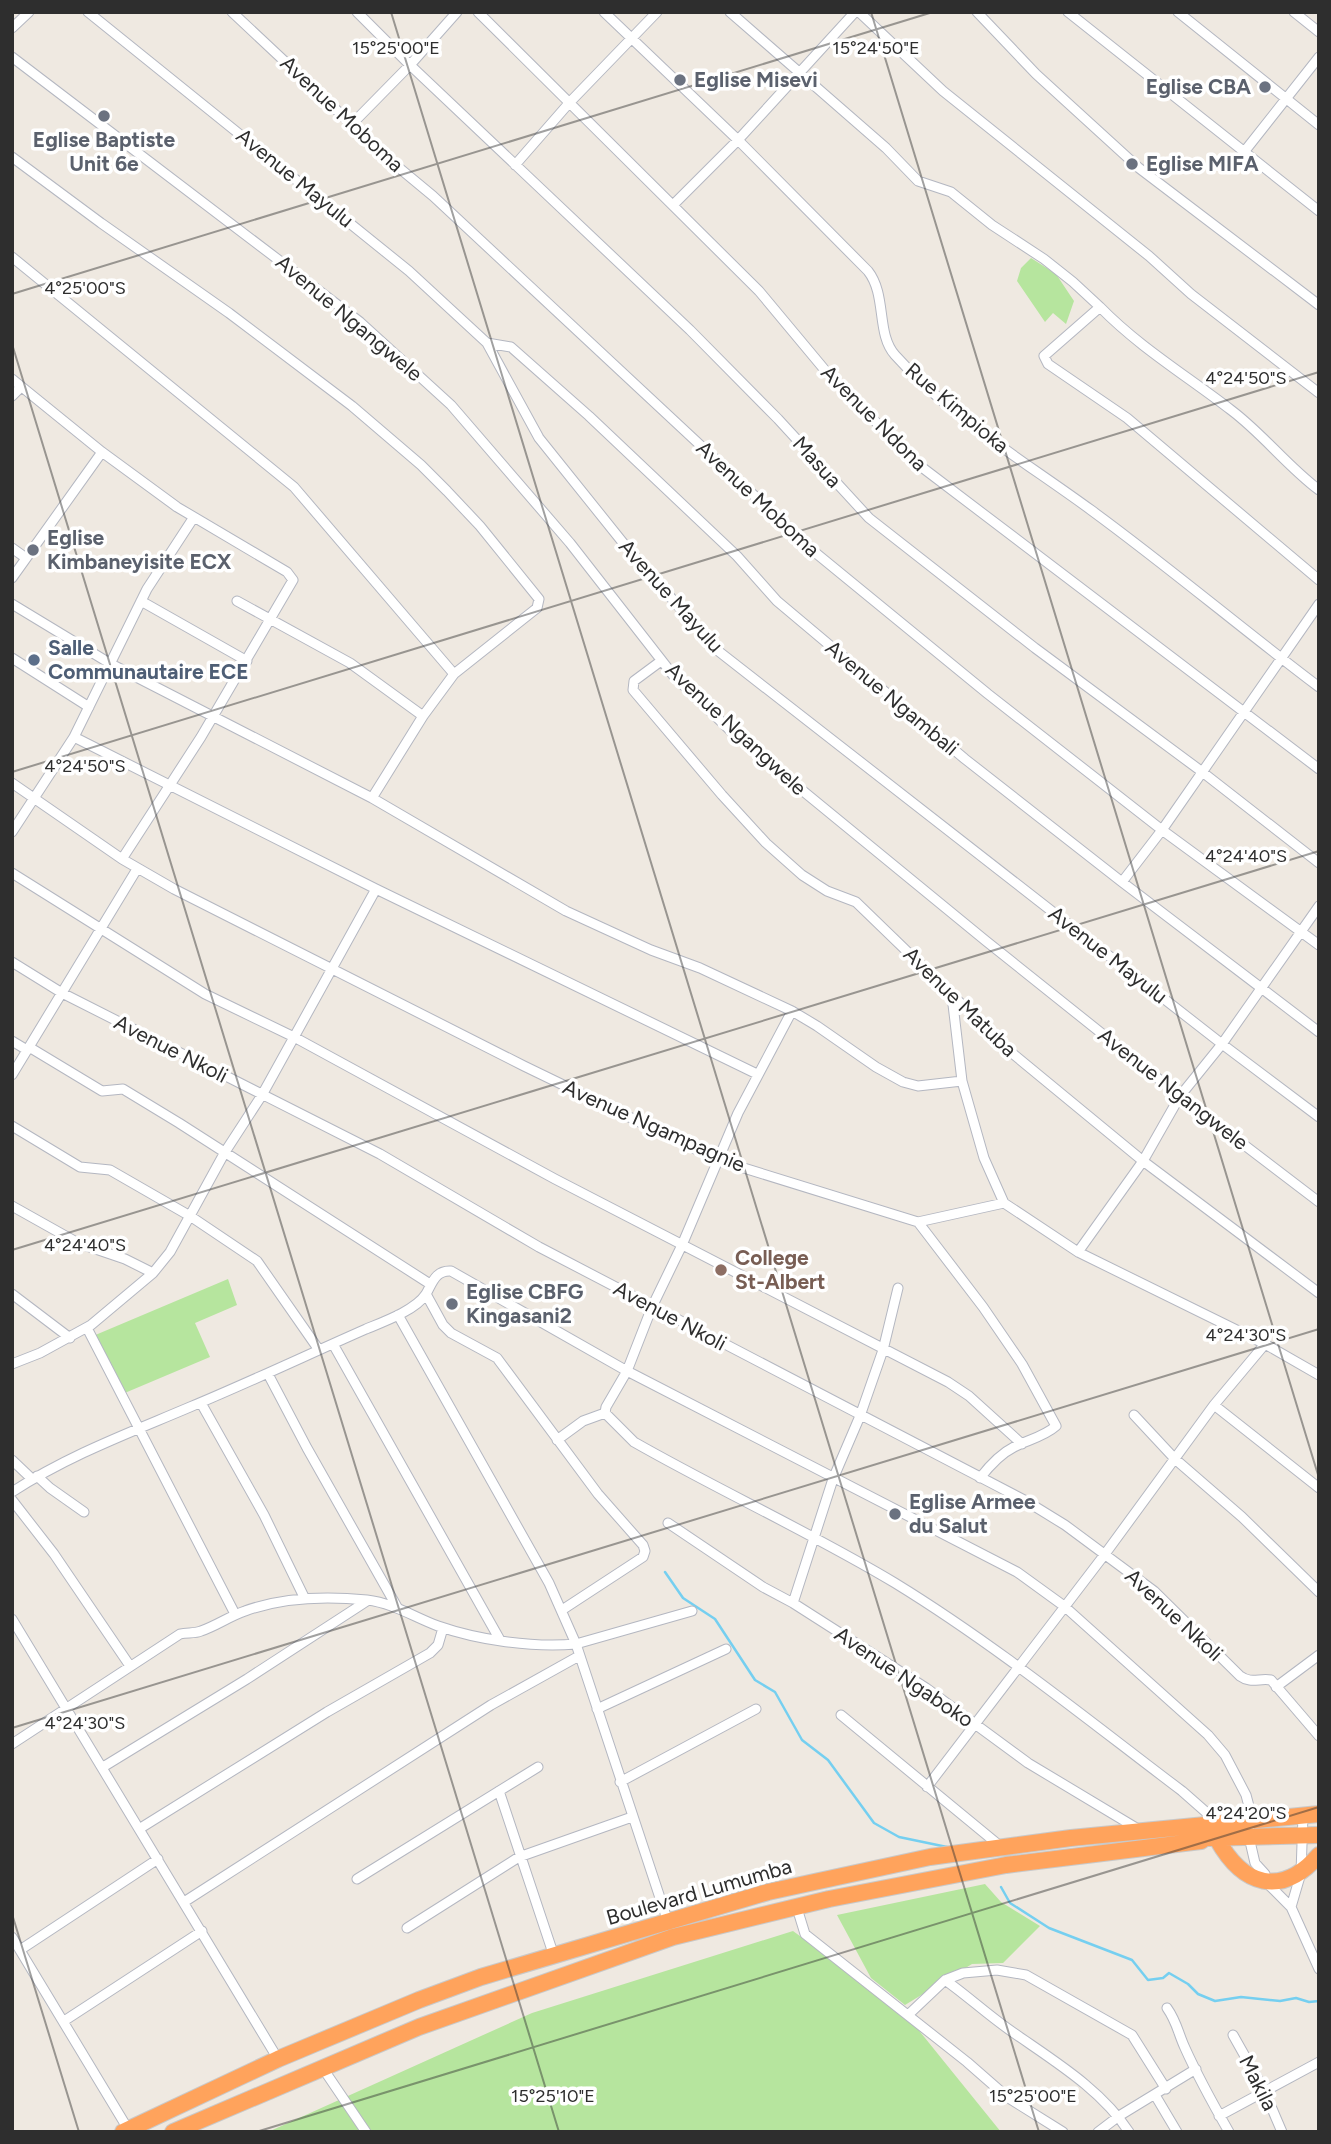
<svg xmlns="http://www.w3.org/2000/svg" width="1331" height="2144" viewBox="0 0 1331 2144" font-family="Figtree,sans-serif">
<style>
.green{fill:#b6e59e}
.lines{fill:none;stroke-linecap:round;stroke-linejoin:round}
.stream{stroke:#75cff0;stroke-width:2.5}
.street-casing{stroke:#b4b7c1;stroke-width:11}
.highway-casing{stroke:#c9c9c9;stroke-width:18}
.street{stroke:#fff;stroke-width:9}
.highway{stroke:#ffa35c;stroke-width:16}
.ticks{fill:none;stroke:#2e2e2e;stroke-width:2;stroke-opacity:0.45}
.worship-dot{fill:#6b7280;stroke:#fff;stroke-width:2.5}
.service-dot{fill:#5c6f8a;stroke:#fff;stroke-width:2.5}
.education-dot{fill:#8d6e63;stroke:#fff;stroke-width:2.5}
.labels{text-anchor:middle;stroke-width:7;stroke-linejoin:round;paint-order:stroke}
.worship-label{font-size:21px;font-weight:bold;fill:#5b616d;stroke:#fff;text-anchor:start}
.street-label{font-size:21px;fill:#2e2e2e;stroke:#fff}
.service-label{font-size:21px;font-weight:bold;fill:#4e5e75;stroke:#fff;text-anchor:start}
.education-label{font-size:21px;font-weight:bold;fill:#785e54;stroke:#fff;text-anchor:start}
.ticks-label{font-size:18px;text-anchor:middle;fill:#2e2e2e;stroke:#fff;stroke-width:7;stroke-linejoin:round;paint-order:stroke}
</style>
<rect width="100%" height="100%" fill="#efe9e1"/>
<path class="green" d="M1031,258L1056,274L1074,301L1066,324L1053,313L1045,322L1017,281L1021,268Z
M228,1279L237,1305L195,1323L210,1357L120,1395L93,1336Z
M985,1884L1001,1902L1040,1926L1003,1963L972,1964L905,2005L871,1978L837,1915Z
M793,1931L904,2012L1001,2132H268L532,2013Z"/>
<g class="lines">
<path class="stream" d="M665,1572L683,1598L715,1619L755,1680L775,1692L802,1740L828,1760L874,1823L899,1837L947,1847
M1001,1887L1010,1903L1049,1928L1132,1960L1148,1980L1163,1978L1169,1973L1188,1984L1198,1994L1215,2001L1241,1997L1280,2001L1296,1998L1309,2002L1319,2001"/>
<g class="street-casing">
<path id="street" d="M88,12L409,271L487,343L539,438L628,549L717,650L1222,1044L1319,1117
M232,12L392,162L433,196L817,554L988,694L1162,830L1319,945
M357,12L410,65L690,330L778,419L869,518L1035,648L1201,771L1319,863
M478,12L759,291L824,369L915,462L1319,769
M604,12L738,140L868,271C887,295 876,334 895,355C951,418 1024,461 1091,510C1169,567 1242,629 1319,687
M730,12L886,148L918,181L951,192L992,225L1044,259L1073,282L1100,307
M859,12L943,91L1149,256L1191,294L1319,393
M977,12L1036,74L1139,168L1319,305
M1068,12L1319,211
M1178,12L1319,125
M1294,12L1319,32
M12,28L29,12
M12,57L360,322L451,405L570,543L673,675L736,736L986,941L1180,1096L1319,1202
M351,125L410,65L457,12
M1244,152L1319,57
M12,157L101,223L229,313L352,406L421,465L447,491L480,526L539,599L537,608L454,674L423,716L372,798
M515,165L570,102L657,12
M674,204L738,140L855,12
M12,257L294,487L454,674
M487,343L511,347L589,416L737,556L777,601L965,759L1122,882L1319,1032
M12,379L102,452L177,507L287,572L293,580L201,737L122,859
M12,396L21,387
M1319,490C1287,466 1263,434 1231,410C1187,376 1139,347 1100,307L1044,356L1048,364L1127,418L1319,580
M12,548L26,558
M12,578L102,452
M141,601L247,661
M237,601L350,663L423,716
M12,604L111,664L372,798L566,911L651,950L700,968L792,1011L817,1026L876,1067L903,1082L918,1086L962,1081
M12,658L89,707
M661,661L634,681L633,690L722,795L766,843L802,875L827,891L856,902L1012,1053L1143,1161L1319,1293
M74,737L376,889L757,1074
M12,783L122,859L174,889L524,1066L718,1160L918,1222L1004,1203L1078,1252L1265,1344L1319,1375
M12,832L74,737L147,589L194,517
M12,873L205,994L294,1037L555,1179L948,1382L969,1396L1022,1444
M1122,882L1162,830L1319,604
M12,962L62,993L380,1154L539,1247L1026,1501L1065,1525L1154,1591L1240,1676C1251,1684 1259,1678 1271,1680L1319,1736
M952,996L962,1081L984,1158L1004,1203
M12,1041L27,1050
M29,1047L102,1091L123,1089L179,1123L430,1284
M12,1075L137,869
M12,1126L80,1167L110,1170L190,1216L257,1261L319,1350
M12,1206L78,1243L125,1259L153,1273
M918,1222L983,1307L1022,1364L1056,1426C1045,1436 1028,1440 1014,1447C1000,1454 990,1465 980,1478
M1078,1252L1143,1161L1180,1096L1222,1044L1319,906
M12,1294L70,1338
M426,1294L443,1325L451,1333L497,1358L598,1494L643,1545L645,1551L643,1557L562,1610
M398,1315L549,1583L576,1644L668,1922
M87,1328L235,1614
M333,1344L500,1640
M12,1364L40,1353L91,1325L153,1273L170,1252L225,1152L262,1095L376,889
M268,1374L307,1448L397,1607
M201,1403L264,1515L305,1599
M1214,1405L1319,1488
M605,1413L634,1442C720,1491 810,1532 895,1583C996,1645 1088,1720 1182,1791L1207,1813L1214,1825
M605,1413L606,1407L627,1371L652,1307L682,1245L738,1113L792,1011
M1134,1415L1175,1459L1242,1517L1319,1592
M557,1440L583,1421L605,1413
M12,1460L32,1479
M37,1476L50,1488L84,1512
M12,1492C69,1455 129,1433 190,1407C250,1382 307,1355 366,1329C383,1322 416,1310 426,1294C432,1284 435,1270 451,1271L627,1371L1017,1572L1064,1606L1208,1735L1225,1755L1246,1795L1250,1810L1249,1837L1255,1863L1265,1874L1267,1883L1291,1907L1319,1969
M12,1500L54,1554L130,1666
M668,1523L763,1587L793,1603L926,1688L1028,1763L1138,1829
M793,1603L833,1479L860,1416L883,1350L898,1288
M12,1619L278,2059
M1276,1687L1319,1655
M597,1709L726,1649
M841,1715L1000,1846
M12,1744L180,1634C187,1632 194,1634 201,1631C216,1626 230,1616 245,1611C283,1597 327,1596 367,1600C393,1603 414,1617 438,1626C478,1640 533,1648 576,1644L692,1611
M103,1767L247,1679L367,1601
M620,1782L756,1709
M927,1787L1105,1554L1214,1405L1265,1344
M499,1791L554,1956
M139,1829L327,1712L430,1653L438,1645L443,1628
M357,1879L538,1767
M184,1902L491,1705L579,1656
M1291,1907L1301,1873L1303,1815
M797,1908L805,1934L967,2062L1007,2097L1063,2132
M407,1928L519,1857L632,1817
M12,1937L128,2129
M20,1950L158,1859
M945,1980L963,1973L997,1970L1026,1975L1132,2035L1166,2089
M1167,2008C1177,2022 1178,2033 1185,2048C1198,2077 1213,2104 1229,2132
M908,2015L945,1980C969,1997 990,2017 1014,2033C1054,2061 1102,2090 1129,2132
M64,2021L202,1931
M1233,2035L1264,2090L1282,2132
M322,2067L366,2132
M1155,2095L1177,2132
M1219,2116L1319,2062
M1098,2132L1119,2116L1196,2069"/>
</g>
<g class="highway-casing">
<path id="highway" d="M1217,1839C1243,1886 1281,1898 1319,1855
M123,2132L278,2059L419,2000L481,1977L768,1892L930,1857L1071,1838L1319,1814
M173,2132L419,2027L673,1937L829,1899L1006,1865L1201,1841L1205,1838L1319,1835"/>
</g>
<use href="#street" class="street"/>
<use href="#highway" class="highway"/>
</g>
<path class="ticks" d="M391,12L1039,2132M871,12L1319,1478M12,294L933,12M12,344L559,2132M12,772L1319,372M12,1250L1319,851M12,1728L1319,1329M12,1914L79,2132M256,2132L1319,1807"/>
<g class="worship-dot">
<circle cx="680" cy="80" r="7"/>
<circle cx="1265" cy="87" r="7"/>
<circle cx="104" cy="116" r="7"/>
<circle cx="1132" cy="164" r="7"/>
<circle cx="33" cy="550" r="7"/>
<circle cx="452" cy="1304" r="7"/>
<circle cx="895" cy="1514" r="7"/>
</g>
<circle class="service-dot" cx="34" cy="660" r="7"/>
<circle class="education-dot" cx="721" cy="1270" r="7"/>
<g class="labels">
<g class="worship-label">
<text x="694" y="87">Eglise Misevi</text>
<text x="1251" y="94" text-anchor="end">Eglise CBA</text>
<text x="104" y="147" text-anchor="middle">Eglise Baptiste<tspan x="104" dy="24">Unit 6e</tspan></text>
<text x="1146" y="171">Eglise MIFA</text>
<text x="47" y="545">Eglise<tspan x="47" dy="24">Kimbaneyisite ECX</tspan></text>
<text x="466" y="1299">Eglise CBFG<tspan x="466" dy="24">Kingasani2</tspan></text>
<text x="909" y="1509">Eglise Armee<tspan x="909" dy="24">du Salut</tspan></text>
</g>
<g class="street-label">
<text transform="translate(342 114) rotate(43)" y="7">Avenue Moboma</text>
<text transform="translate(295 178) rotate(39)" y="7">Avenue Mayulu</text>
<text transform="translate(349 318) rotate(40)" y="7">Avenue Ngangwele</text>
<text transform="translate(957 408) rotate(40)" y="7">Rue Kimpioka</text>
<text transform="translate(874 418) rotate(45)" y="7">Avenue Ndona</text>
<text transform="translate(817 462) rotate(48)" y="7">Masua</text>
<text transform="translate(758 499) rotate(43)" y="7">Avenue Moboma</text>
<text transform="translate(671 596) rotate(48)" y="7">Avenue Mayulu</text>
<text transform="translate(892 698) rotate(40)" y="7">Avenue Ngambali</text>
<text transform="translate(736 729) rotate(43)" y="7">Avenue Ngangwele</text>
<text transform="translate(1108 955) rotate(38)" y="7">Avenue Mayulu</text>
<text transform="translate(960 1002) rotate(44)" y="7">Avenue Matuba</text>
<text transform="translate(171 1049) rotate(27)" y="7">Avenue Nkoli</text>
<text transform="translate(1173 1089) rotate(38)" y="7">Avenue Ngangwele</text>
<text transform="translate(654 1126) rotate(24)" y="7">Avenue Ngampagnie</text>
<text transform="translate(670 1316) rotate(28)" y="7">Avenue Nkoli</text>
<text transform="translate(1174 1615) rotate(43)" y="7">Avenue Nkoli</text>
<text transform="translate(904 1677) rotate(34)" y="7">Avenue Ngaboko</text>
<text transform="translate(699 1892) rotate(-16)" y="7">Boulevard Lumumba</text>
<text transform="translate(1258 2083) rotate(63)" y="7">Makila</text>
</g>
<g class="service-label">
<text x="48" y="655">Salle<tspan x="48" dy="24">Communautaire ECE</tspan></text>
</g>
<g class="education-label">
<text x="735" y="1265">College<tspan x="735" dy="24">St-Albert</tspan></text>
</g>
</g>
<g class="ticks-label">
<text x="396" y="54">15°25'00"E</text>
<text x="876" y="54">15°24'50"E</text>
<text x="85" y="294">4°25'00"S</text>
<text x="1246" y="384">4°24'50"S</text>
<text x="85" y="772">4°24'50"S</text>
<text x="1246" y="862">4°24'40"S</text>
<text x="85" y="1251">4°24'40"S</text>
<text x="1246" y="1341">4°24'30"S</text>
<text x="85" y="1729">4°24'30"S</text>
<text x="1246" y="1819">4°24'20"S</text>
<text x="553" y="2102">15°25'10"E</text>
<text x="1033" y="2102">15°25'00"E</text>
</g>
<rect width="1331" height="2144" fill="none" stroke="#2e2e2e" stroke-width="28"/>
</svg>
